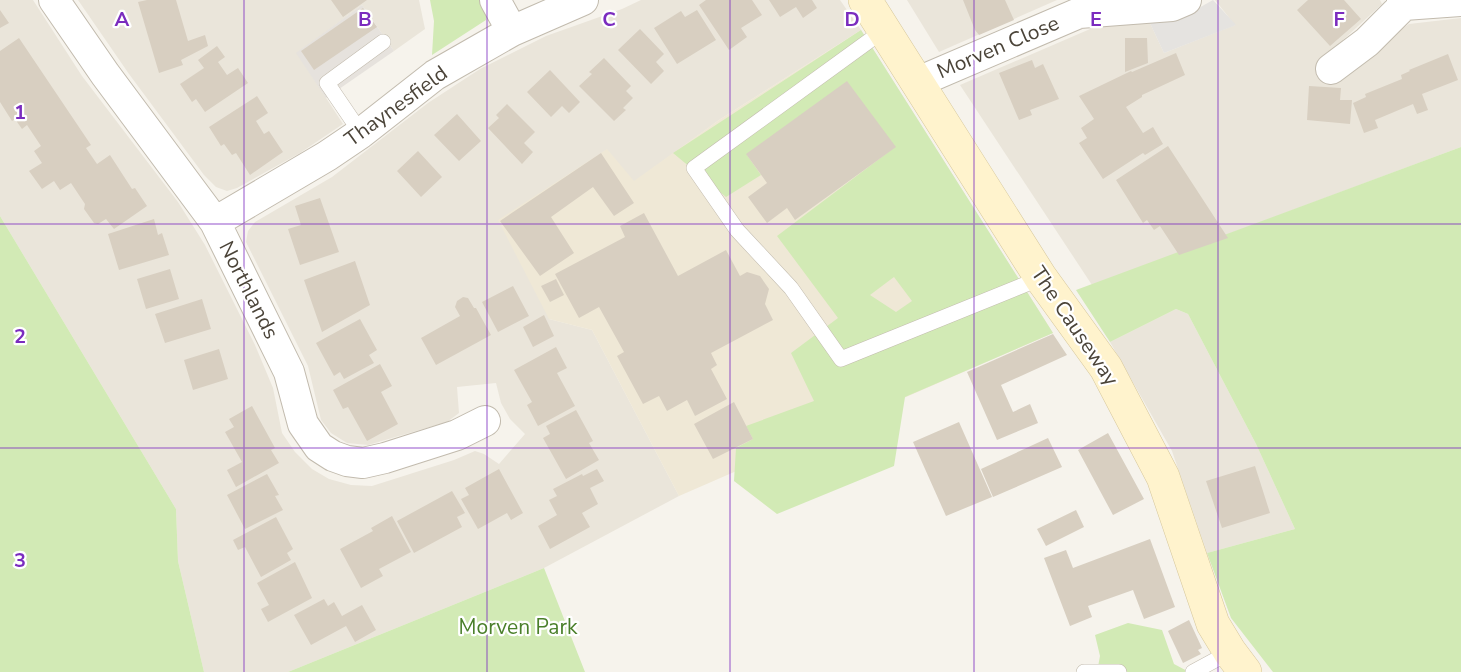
<svg xmlns="http://www.w3.org/2000/svg" width="1461" height="672" viewBox="0 0 1461 672" font-family="'Nunito Sans',sans-serif">
<style>
.residential{fill:#eae5da}
.industrial{fill:#e6e2dd}
.education{fill:#efe8d6}
.green{fill:#d2eab5;fill-rule:evenodd}
.parking{fill:#e5e3e0}
.building{fill:#d8cfc1}
.lines{fill:none;stroke-linecap:round;stroke-linejoin:round}
.lane-casing{stroke:#c2bbae;stroke-width:16}
.street-casing{stroke:#c2bbae;stroke-width:32}
.secondary-casing{stroke:#d6c79b;stroke-width:34}
.lane{stroke:#fff;stroke-width:15}
.street{stroke:#fff;stroke-width:30}
.secondary{stroke:#fff3cd;stroke-width:33}
.grid{fill:none;stroke:#7b2cbf;stroke-width:1.5;stroke-opacity:0.55}
.labels{text-anchor:middle;stroke-width:4.5;stroke-linejoin:round;paint-order:stroke}
.street-label{font-size:21px;fill:#4b4439;stroke:#fff}
.park-label{font-size:21px;fill:#4a7f2a;stroke:#fff}
.grid-label{font-size:20px;text-anchor:middle;font-weight:bold;fill:#7b2cbf;stroke:#fff;stroke-width:4.5;stroke-linejoin:round;paint-order:stroke}
</style>
<rect width="100%" height="100%" fill="#f6f3ec"/>
<path class="residential" d="M0,0H33L82,76L178,202L205,245L255,345L273,388L282,433L295,452L312,469L329,479L351,485L372,486L454,460L475,451L484,454L499,464L525,434L510,419L501,403L496,383L457,387L459,413L447,422L368,445L347,443L331,433L321,420L308,366L246,242L248,231L255,222L332,177L428,103L480,69L546,36L622,9L641,0H840L861,30L719,120L634,182L549,319L592,330L679,496L544,568L288,672H204L178,561L176,509L0,216Z
M78,0H419L425,29L394,51L362,5L297,53L343,124L300,153L237,188L227,191L216,187L204,175L129,74Z
M907,0H1057L939,52Z
M1215,0H1380L1382,4L1343,40L1358,58L1409,24L1461,18V147L1092,285L960,85L1104,23L1149,21L1164,53L1235,25Z
M1176,309L1188,314L1256,444L1295,529L1207,553L1172,451L1110,342Z"/>
<path class="industrial" d="M362,5L394,51L326,98L296,53Z"/>
<path class="education" d="M861,30L1053,333L679,496L592,330L549,319L498,220L607,149L634,181L719,120Z"/>
<path class="green" d="M430,0H482L486,8V20L432,55L434,21Z
M861,30L1053,333L905,397L894,466L777,514L734,481L736,448L753,439L746,426L814,401L791,353L838,318L777,236L895,147L747,155L761,175L726,197L673,153ZM894,277L912,301L896,312L870,295Z
M1461,147V672H1273L1231,618L1207,553L1295,529L1256,444L1188,314L1176,309L1110,342L1076,290Z
M0,216L176,509L178,561L204,672H0Z
M544,568L585,672H288Z
M1128,623L1162,630L1174,664L1189,672H1097L1100,656L1095,635Z"/>
<path class="parking" d="M1213,0L1236,25L1164,53L1149,21L1190,13Z"/>
<path class="building" d="M147,0H176L188,41L205,35L208,46L181,60L183,65L159,73L138,2Z
M331,0H367L343,17Z
M706,0H752L762,15L741,28L747,37L729,50L699,5Z
M769,0H812L817,8L803,18L796,7L780,17Z
M963,0H1005L1014,20L979,35L975,30Z
M1308,0H1344L1361,19L1330,46L1297,10Z
M363,8L377,27L314,70L301,51Z
M0,10L9,23L0,28Z
M697,10L716,40L677,64L654,28L681,11L685,17Z
M640,29L664,54L656,62L664,71L651,84L618,50Z
M19,38L91,145L86,148L97,164L110,155L132,189L135,188L147,206L114,229L106,219L98,224L94,223L84,209L85,204L71,183L60,190L54,181L42,189L29,171L42,163L34,151L41,146L27,125L22,129L15,119L12,121L0,102V51Z
M1125,38H1147L1148,63L1125,72Z
M217,46L225,57L218,62L227,75L238,68L248,83L205,112L196,99L192,102L180,84L204,68L198,60Z
M1176,53L1185,75L1142,95V97L1126,107L1143,133L1153,127L1163,144L1145,155L1143,153L1103,179L1079,143L1087,138L1081,128L1094,119L1079,96L1131,71L1132,72Z
M1448,54L1458,80L1422,94L1428,110L1417,114L1413,104L1375,120L1378,128L1364,133L1353,103L1366,97L1365,94L1402,79L1401,75L1410,71L1409,70Z
M604,58L631,86L626,91L633,98L623,108L626,110L614,121L579,86L592,74L589,72Z
M1032,60L1035,68L1043,64L1059,99L1030,110L1032,115L1019,120L999,73Z
M550,70L580,102L569,113L562,106L551,117L527,92Z
M847,81L896,147L795,220L787,208L767,223L748,197L767,183L746,154Z
M1309,86L1341,88L1340,100H1352L1350,124L1307,120Z
M257,96L268,113L256,121L264,134L269,131L283,152L250,175L236,153L232,155L224,144L221,146L209,127Z
M507,104L535,132L524,143L533,152L522,164L488,128L499,118L496,115Z
M457,114L481,141L459,161L434,135Z
M1168,146L1228,238L1179,255L1160,226L1154,230L1147,220L1143,223L1116,180Z
M418,151L442,177L421,197L397,171Z
M601,153L634,203L614,216L593,187L551,217L574,253L540,276L500,221Z
M320,198L339,252L300,265L288,229L301,225L295,206Z
M644,213L678,276L726,250L740,276L747,272L760,276L769,289L765,304L773,320L711,353L717,365L711,369L727,399L695,416L687,400L667,411L659,396L643,404L617,356L624,352L599,307L579,318L555,274L625,237L620,226Z
M154,219L158,235L162,233L169,255L119,270L108,234Z
M355,261L370,305L322,332L304,280Z
M170,269L179,299L146,309L137,279Z
M556,279L564,295L550,302L541,286Z
M513,286L529,316L498,332L482,302Z
M463,297L468,298L474,308H476L491,335L436,365L421,338L460,316L455,307L457,301Z
M202,299L211,329L165,343L155,314Z
M544,315L554,336L533,347L523,327Z
M360,319L377,350L369,355L374,363L344,379L340,372L334,376L316,343Z
M1053,334L1067,355L1001,385L1013,412L1030,404L1038,423L997,440L967,372Z
M556,347L567,368L557,373L575,406L538,426L527,405L532,402L514,370Z
M219,349L228,379L193,390L184,360Z
M380,364L392,386L381,392L398,424L367,441L348,407L343,409L333,390Z
M734,402L753,439L713,459L694,424Z
M252,406L275,448L271,450L279,463L236,487L227,470L242,462L225,432L234,427L229,419Z
M576,410L593,441L589,443L599,460L566,479L543,438L550,434L546,426Z
M959,422L992,497L946,516L913,442Z
M1108,433L1144,499L1113,515L1078,450Z
M1048,438L1062,467L993,497L981,469Z
M1255,466L1270,513L1222,528L1206,481Z
M499,469L523,513L511,520L507,513L478,529L461,499L469,495L465,488Z
M597,469L604,481L590,488L598,504L582,513L590,527L550,549L538,526L557,515L549,500L557,496L553,489L582,474L583,476Z
M267,474L279,495L275,496L283,510L245,529L227,495Z
M452,491L465,513L457,517L462,527L414,553L397,521Z
M1076,510L1084,527L1046,546L1037,529Z
M392,516L411,552L379,569L383,576L361,588L340,549L373,531L371,528Z
M276,517L293,549L287,553L291,560L261,577L245,547L238,550L233,540Z
M1150,539L1175,607L1144,619L1133,590L1088,606L1092,617L1070,626L1044,558L1066,550L1073,568Z
M295,562L312,598L268,622L261,609L269,605L257,583Z
M324,599L328,606L334,602L342,616L362,605L376,630L355,642L346,626L311,645L294,615Z
M1189,620L1202,648L1198,650L1201,654L1183,663L1168,631Z"/>
<g class="lines">
<g class="lane-casing">
<path id="lane" d="M884,30L694,168L737,230L791,288L841,359L1041,278
M361,133L327,83L383,42
M1084,672H1119
M1193,672L1230,652"/>
</g>
<g class="street-casing">
<path id="street" d="M54,0L105,74L215,222L289,372L303,424L319,447L333,456L347,461L363,463L385,458L457,435L485,421
M495,0L512,31
M1404,5L1461,1
M1331,69L1367,42L1404,5L1402,0
M918,82L1079,13L1172,6L1186,0
M215,222L327,156L361,133L435,75L512,31L583,0"/>
</g>
<g class="secondary-casing">
<path id="secondary" d="M865,0L1041,278L1106,368L1163,477L1213,624L1230,652L1245,672"/>
</g>
<use href="#lane" class="lane"/>
<use href="#street" class="street"/>
<use href="#secondary" class="secondary"/>
</g>
<path class="grid" d="M244,0V672M487,0V672M730,0V672M974,0V672M1218,0V672M0,224H1461M0,448H1461"/>
<g class="labels">
<g class="street-label">
<text transform="translate(998 47) rotate(-23)" y="7">Morven Close</text>
<text transform="translate(396 106) rotate(-36)" y="7">Thaynesfield</text>
<text transform="translate(249 290) rotate(63)" y="7">Northlands</text>
<text transform="translate(1075 326) rotate(56)" y="7">The Causeway</text>
</g>
<g class="park-label">
<text x="518" y="634">Morven Park</text>
</g>
</g>
<g class="grid-label">
<text x="122" y="26">A</text>
<text x="365" y="26">B</text>
<text x="609" y="26">C</text>
<text x="852" y="26">D</text>
<text x="1096" y="26">E</text>
<text x="1339" y="26">F</text>
<text x="20" y="119">1</text>
<text x="20" y="343">2</text>
<text x="20" y="567">3</text>
</g>
</svg>
